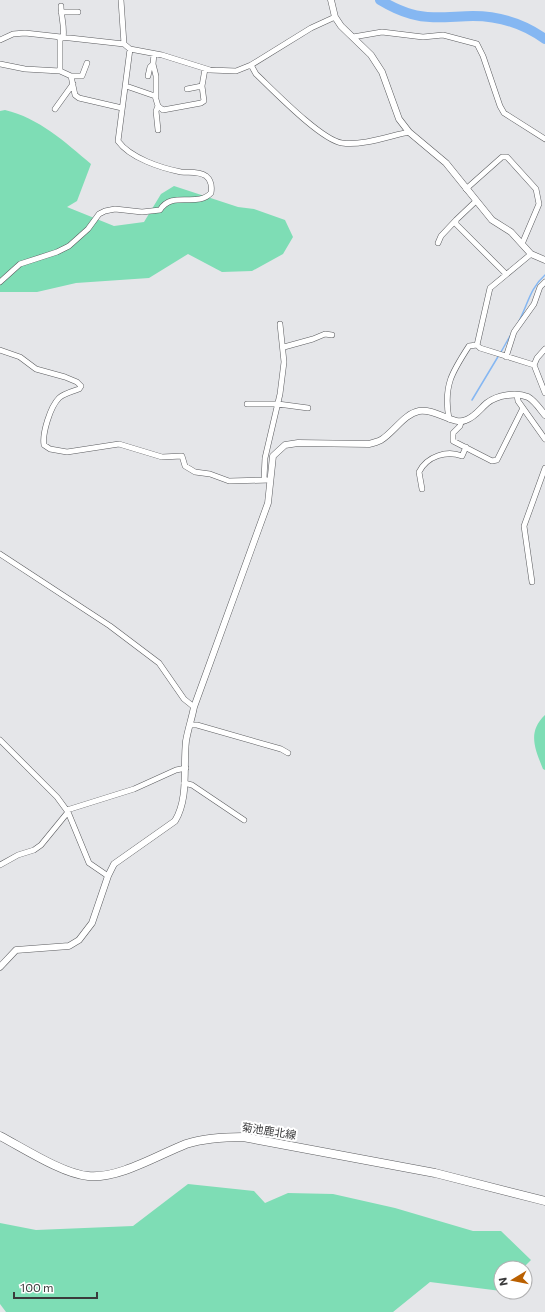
<svg xmlns="http://www.w3.org/2000/svg" width="545" height="1312" viewBox="0 0 545 1312" font-family="Commissioner,'Noto Sans JP',sans-serif">
<style>
.green{fill:#7eddb5}
.lines{fill:none;stroke-linecap:round;stroke-linejoin:round}
.stream{stroke:#85b7f2;stroke-width:1.5}
.river{stroke:#85b7f2;stroke-width:10}
.minor-casing{stroke:#5b5c5f;stroke-width:6}
.tertiary-casing{stroke:#5b5c5f;stroke-width:7}
.primary-casing{stroke:#5b5c5f;stroke-width:9}
.minor{stroke:#fff;stroke-width:5}
.tertiary{stroke:#fff;stroke-width:6}
.primary{stroke:#fff;stroke-width:8}
.labels{text-anchor:middle;stroke-width:4;stroke-linejoin:round;paint-order:stroke}
.street-label{font-size:11px;fill:#3a3a3b;stroke:#fff}
</style>
<rect width="100%" height="100%" fill="#e5e6e9"/>
<path class="green" d="M5,110C39,118 65,142 91,164L77,201L67,207L114,226L144,222L161,194L174,186L238,207L254,209L285,220L293,237L283,254L252,271L222,272L188,254L149,278L76,283L37,292H0V111Z
M545,715V770L543,769C535,749 527,732 545,715Z
M188,1184L254,1191L265,1203L288,1193L333,1194L395,1208L473,1231H501L531,1260L523,1268H501V1291L430,1282L393,1312H6L0,1304V1223L36,1230L133,1226Z"/>
<g class="lines">
<path class="stream" d="M519,321C528,304 530,288 545,275
M501,352L510,336
M472,400L499,355"/>
<path class="river" d="M380,0C390,6 400,11 411,14C431,20 453,16 473,16C498,16 524,24 545,39"/>
<g class="minor-casing">
<path id="minor" d="M121,0L124,44
M61,6C61,17 65,27 63,38
M61,12H78
M353,37L382,32L423,37L443,35L477,44L483,56L500,106L504,113L545,139
M60,38V71
M0,40L13,34L25,33L124,44L130,49L162,55L210,70L236,71L251,65L311,28L335,17
M154,54L153,64L156,76V98
M0,64L25,69L60,71L71,76L75,95L79,98L122,108
M251,65L256,74C273,90 321,140 342,143C363,146 389,136 409,132
M71,76H82L87,63
M148,76L150,67L153,64
M126,86L155,96L158,106L163,110L201,103L204,101L202,86L205,69
M187,89L202,86
M55,109L73,84
M158,130L156,111L158,106
M466,189L502,157H507L536,189L539,204L522,244
M476,201L456,220V224L505,273
M438,243L441,236L456,220
M0,282L20,264L57,252L69,246L88,229L99,214L105,211L115,209L142,212L160,210C172,190 197,208 211,193C212,187 211,180 206,176C198,171 189,173 181,172C161,168 130,158 118,141L130,49
M477,345L490,288L531,254
M284,347L313,339L325,334L332,335
M545,349L537,358L534,365L545,393
M0,350L20,357L36,369L65,377L77,382L81,386L79,389C73,391 63,394 59,398C50,407 42,434 44,445L50,449L67,452L119,444L162,457L182,456L185,466L195,472L210,474L229,481L270,480
M506,357L514,332L534,304L540,287L545,282
M517,395L518,401L545,439
M247,404H278L308,408
M449,419C443,386 452,372 469,346L477,345L480,348L534,365
M461,422L460,426L453,433V441L492,461L497,460L523,408
M264,479L265,458L280,394L284,362L280,324
M422,489L419,472C427,456 447,450 462,456L466,447
M0,554L110,626L159,663L184,699L194,707
M532,582L524,526L545,468
M190,725H197L281,749L288,753
M0,740L57,797L68,812L89,863L108,876
M184,783L192,785L244,820
M67,810L134,789L176,770L186,768
M0,865L18,855L34,850L41,845L68,812"/>
</g>
<g class="tertiary-casing">
<path id="tertiary" d="M331,0L335,17L341,26L371,55L382,72L399,119L409,132L446,163L492,220L511,232L531,254L545,260
M0,967L16,950L69,946L79,940L92,923L108,876L114,864L175,821C189,798 183,767 186,741C188,729 192,718 194,707L268,503L273,456L285,445L298,443L369,444C373,443 377,442 381,440C394,432 404,414 419,411C436,408 453,426 466,420C475,417 480,409 487,403C497,395 516,392 528,397C535,401 540,409 545,415"/>
</g>
<g class="primary-casing">
<path id="primary" d="M0,1136C23,1148 63,1174 88,1176C119,1179 158,1155 186,1144C205,1138 224,1137 243,1137L435,1173L545,1201"/>
</g>
<use href="#minor" class="minor"/>
<use href="#tertiary" class="tertiary"/>
<use href="#primary" class="primary"/>
</g>
<g class="labels">
<g class="street-label">
<text transform="translate(269 1131) rotate(9)" y="4">菊池鹿北線</text>
</g>
</g>
<g transform="translate(513 1280) rotate(260)"><circle r="19" fill="#ffffff" stroke="#b0b0b1"/>
<path d="M0-3L7 15L0 10L-7 15Z" fill="#ba6000"/>
<text y="-6" font-size="11" font-weight="bold" text-anchor="middle" fill="#3a3a3b">N</text>
</g>
<path d="M14 1292v6h83v-6" fill="none" stroke="#3a3a3b" stroke-width="2"/>
<text x="20" y="1292" font-size="12" fill="#3a3a3b" stroke="#ffffff" stroke-width="3" paint-order="stroke">100 m</text>
</svg>
